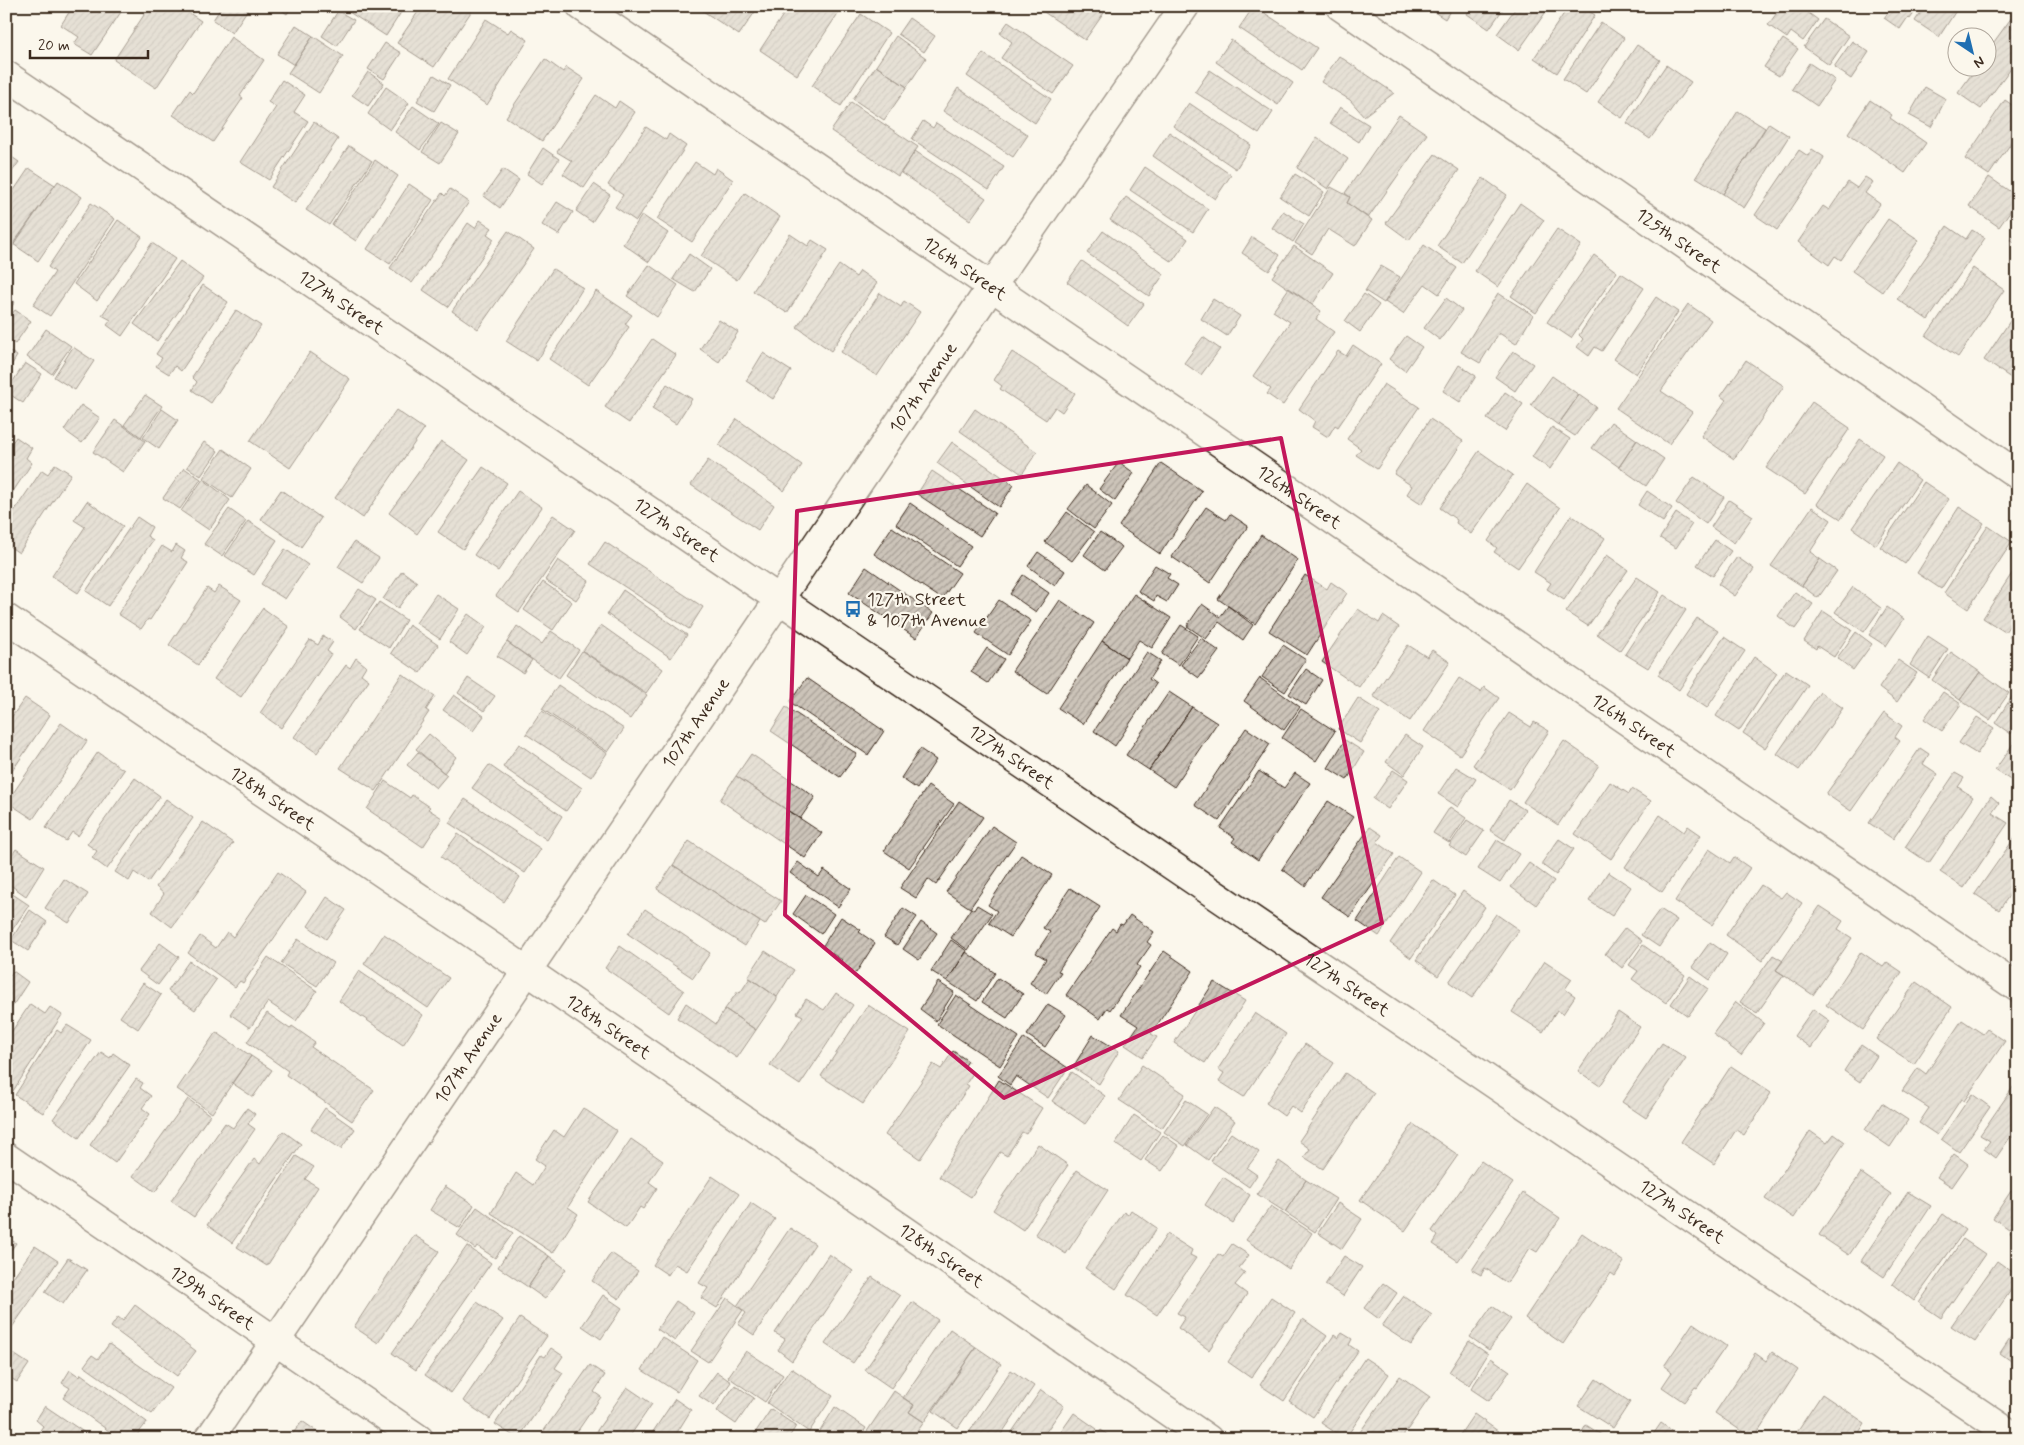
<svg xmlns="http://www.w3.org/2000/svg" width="2024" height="1445" viewBox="0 0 2024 1445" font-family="Mynerve,sans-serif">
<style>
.building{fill:url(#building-hatch);stroke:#3b2a1e}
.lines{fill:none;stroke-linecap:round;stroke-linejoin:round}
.street-casing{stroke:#3b2a1e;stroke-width:31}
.street{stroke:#fbf7ec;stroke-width:28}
.marked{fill:none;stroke:#c2185b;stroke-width:4;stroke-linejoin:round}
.labels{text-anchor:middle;stroke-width:4.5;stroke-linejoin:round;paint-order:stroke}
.street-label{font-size:18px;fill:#3b2a1e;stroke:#fbf7ec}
.poi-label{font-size:18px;fill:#3b2a1e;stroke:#fbf7ec;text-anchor:start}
</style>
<defs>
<pattern id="building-hatch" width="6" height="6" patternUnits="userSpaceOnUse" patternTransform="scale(1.25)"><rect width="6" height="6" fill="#ccc4b9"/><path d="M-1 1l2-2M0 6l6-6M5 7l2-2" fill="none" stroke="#a79f96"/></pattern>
</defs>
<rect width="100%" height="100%" fill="#fbf7ec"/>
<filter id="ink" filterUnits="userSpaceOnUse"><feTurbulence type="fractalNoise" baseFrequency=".02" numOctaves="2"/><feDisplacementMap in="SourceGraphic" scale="10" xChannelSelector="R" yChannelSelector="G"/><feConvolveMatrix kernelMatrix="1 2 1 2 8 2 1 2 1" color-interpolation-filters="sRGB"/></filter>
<g filter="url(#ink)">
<path class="building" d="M73,6H125L92,55L74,44L79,37L61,25Z
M150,6H179L201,21L156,88L114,60Z
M222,6H250L232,33L213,20Z
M276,6H292L287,14Z
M353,6H405L386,36L349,12Z
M422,6H475L434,67L397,43Z
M702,6H759L739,35L700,9Z
M789,6H843L797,75L760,50Z
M1035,6H1100L1106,10L1085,40Z
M1254,6L1317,48L1302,70L1239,28Z
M1425,6H1453L1445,19Z
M1472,6H1505L1489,29L1467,14Z
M1517,6H1550L1519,50L1497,34Z
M1569,6H1581L1595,15L1557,73L1534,58Z
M1782,6H1799L1818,20L1803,41L1791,32L1787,38L1768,25Z
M1893,6H1892H1919L1910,19L1908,17L1900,29L1884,18Z
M1925,6H1959L1939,37L1915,21Z
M2018,6V58L1981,109L1958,93L1976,68H1986V53L2012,17L2011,15Z
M338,11L354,20L337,46L322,36Z
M861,14L889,33L841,106L812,86Z
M909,18L935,36L924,52L898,34Z
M486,19L508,33L511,29L528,40L487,105L448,79Z
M1824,19L1849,36L1829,65L1804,47Z
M1008,22L1073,66L1053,94L1001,58L1012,42L1000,33Z
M1601,22L1624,38L1586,94L1563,79Z
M296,25L313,36L294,65L277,54Z
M313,36L343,56L319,93L288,73Z
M896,36L926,58L907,87L876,66Z
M231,37L264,60L240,96L243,98L213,142L173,115L190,90L193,93Z
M1783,39L1798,49L1779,76L1764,67Z
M1231,40L1293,83L1278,105L1216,62Z
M1852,41L1869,52L1851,79L1834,67Z
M385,43L401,53L384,79L368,69Z
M1637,45L1660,60L1622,118L1598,102Z
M983,53L1051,99L1035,123L967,76Z
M1339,56L1394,93L1364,116L1350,100L1321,82Z
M545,59L563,72L566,67L584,79L542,141L506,117Z
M1809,63L1835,80L1817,106L1792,89Z
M1666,65L1691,82L1650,139L1627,123Z
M876,66L907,87L884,120L853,99Z
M1210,70L1273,112L1259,134L1195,92Z
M368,72L384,83L368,106L352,95Z
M434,75L450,85L434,111L417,101Z
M282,80L305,95L294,112L308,121L269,180L240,162L276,107L268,102Z
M386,87L409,103L390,130L368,114Z
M1925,87L1946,99L1931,127L1909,115Z
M958,88L1028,135L1013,157L943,111Z
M596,95L615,108L619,101L635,112L584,188L563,174L572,161L557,152Z
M1870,100L1892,115L1890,118L1926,143L1905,173L1848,133Z
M2005,100L2018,109V133L1989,175L1965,159Z
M851,102L918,147L898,176L831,131Z
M1189,103L1251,145L1236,169L1173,126Z
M413,106L439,124L420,150L395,132Z
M1340,107L1369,125L1359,142L1330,123Z
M1738,111L1765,128L1723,194L1696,177Z
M1399,115L1427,134L1368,218L1347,203L1350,197L1345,193Z
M923,121L933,128L936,123L1004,167L989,190L912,139Z
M314,122L338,139L295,203L271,187Z
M441,123L459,134L440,163L422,152Z
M1769,123L1789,136L1744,208L1723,194Z
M646,127L666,140L669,134L686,146L636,221L615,207L623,195L608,185Z
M1169,132L1231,175L1215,199L1153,156Z
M1317,137L1348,159L1328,189L1297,168Z
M349,146L372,161L329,225L306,210Z
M543,148L559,159L542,184L527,174Z
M1812,149L1824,157L1820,166L1777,230L1755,215L1799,150L1808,156Z
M915,151L986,198L970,220L901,173Z
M6,153L19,162L6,180Z
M1435,154L1459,170L1409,240L1386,223Z
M375,160L398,176L356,241L332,225Z
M695,162L713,174L716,168L733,180L692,242L657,219Z
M1145,167L1208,209L1193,232L1130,190Z
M29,168L55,185L8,253L6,252V202Z
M503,169L519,180L500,208L484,196Z
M1295,174L1324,192L1309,216L1280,197Z
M1865,177L1873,182L1865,193L1880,204L1841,260L1835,256L1829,265L1798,242L1823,206L1829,210L1848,182L1857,188Z
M1989,177L2018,197V200L1999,227L1969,206Z
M1483,178L1507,195L1462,263L1437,246Z
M58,181L82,197L38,261L13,244Z
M409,184L433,200L390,264L367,249Z
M594,184L610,195L592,222L576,211Z
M1331,187L1350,197L1347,203L1372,220L1355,246L1328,229L1312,254L1295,243Z
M450,189L469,202L412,283L390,268L442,193L445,196Z
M745,193L780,217L737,280L701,256Z
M1126,197L1188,239L1172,262L1110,220Z
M557,202L573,212L559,235L542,225Z
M91,203L115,219L50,316L33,305L55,272L48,267Z
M1520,203L1544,220L1498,287L1475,271Z
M1283,211L1304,224L1293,242L1272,228Z
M642,215L668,233L649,262L623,244Z
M1888,219L1919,240L1882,292L1852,271Z
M118,220L142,237L97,301L74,284Z
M480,220L492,228L487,234L494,239L448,307L423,290L468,223L475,228Z
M1947,226L1966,239L1972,230L1985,238L1928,320L1897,299Z
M1557,229L1581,245L1536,313L1511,296Z
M2018,230V244L2011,240Z
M508,231L534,249L478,329L452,311Z
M1103,231L1164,274L1149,296L1087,253Z
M790,234L808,246L812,240L828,250L787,313L753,291Z
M1252,237L1280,255L1269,271L1242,253Z
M152,243L175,259L122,336L107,325L111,320L102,315Z
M1424,245L1457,268L1439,294L1425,284L1403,314L1385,302Z
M1294,246L1333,273L1312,305L1272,277Z
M689,254L710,269L695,292L673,279Z
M1594,255L1617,272L1571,338L1547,322Z
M180,261L203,278L157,341L134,324Z
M1082,261L1144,304L1128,326L1067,282Z
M649,265L678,285L657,317L627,296Z
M839,265L856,277L860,271L877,283L831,351L797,327Z
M1381,266L1400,277L1384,303L1365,291Z
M1973,268L2004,290L1958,357L1926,336Z
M553,269L583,288L537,361L506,341Z
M1621,273L1644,288L1602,351L1595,347L1589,356L1577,347L1583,339L1579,335Z
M203,285L228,302L181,371L175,366L169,374L156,366L162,358L156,354Z
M1289,288L1321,311L1316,319L1334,332L1283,405L1267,394L1271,389L1253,376L1290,322L1273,311Z
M596,291L632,315L625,324L629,327L588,385L549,359Z
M880,293L901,307L904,301L920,312L877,376L841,352Z
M1498,293L1533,315L1516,344L1499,333L1480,363L1461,352Z
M1364,294L1379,305L1360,332L1345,321Z
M6,296L15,302L6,314Z
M1656,297L1678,312L1636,374L1614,359Z
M1446,298L1462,310L1440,340L1424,328Z
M1213,299L1240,316L1227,336L1201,319Z
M1688,304L1711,320L1661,391L1692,412L1669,444L1616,408Z
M2018,309V381L2017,382L1984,360Z
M15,310L31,321L15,344L6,338V322Z
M236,310L261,326L211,403L192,390L197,382L192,377Z
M719,320L738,332L719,362L700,349Z
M46,329L71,346L52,374L27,357Z
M1406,336L1422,347L1405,371L1389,359Z
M1203,337L1220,349L1201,375L1184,363Z
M652,339L676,355L629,423L605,407Z
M1353,345L1381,364L1338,427L1335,425L1328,437L1312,427L1315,421L1299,409L1338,351L1346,356Z
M73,347L94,361L75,390L54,377Z
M6,349L17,356L9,369L6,367Z
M1513,351L1533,364L1515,391L1495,377Z
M310,352L350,379L290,468L250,441Z
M1012,352L1075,393L1062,412L1055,407L1046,420L1000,389L1002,386L994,380Z
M763,353L791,371L773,399L746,381Z
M1746,360L1784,386L1734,459L1701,436L1726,400L1721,396Z
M25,363L42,374L23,403L6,392Z
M1459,365L1476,376L1460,402L1443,391Z
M1552,376L1579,395L1558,425L1531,405Z
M667,384L692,399L676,424L652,409Z
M1384,384L1419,407L1377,469L1356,455L1361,449L1347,439Z
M1505,392L1523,404L1505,431L1487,419Z
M145,395L162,406L141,437L124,425Z
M1579,395L1596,407L1575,436L1558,425Z
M1812,402L1850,428L1805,494L1766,468Z
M81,405L100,418L82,443L64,430Z
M162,409L178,420L159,449L143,438Z
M975,409L1037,452L1022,474L960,431Z
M396,410L424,429L363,518L335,498Z
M737,419L802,465L784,491L719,445Z
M1430,419L1463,441L1422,504L1407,494L1412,486L1394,474Z
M115,420L145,441L123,472L93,452Z
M1611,422L1637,440L1619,467L1592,448Z
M1552,427L1570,439L1550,469L1532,457Z
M6,430L12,434L6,442Z
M16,437L32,448L26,458L32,463L6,502V451Z
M1860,439L1883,455L1841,519L1817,504Z
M1637,440L1664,459L1646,486L1619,467Z
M441,441L469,460L417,534L389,513Z
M204,442L218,451L201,476L187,467Z
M952,442L1014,485L999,507L937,463Z
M223,449L251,469L232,498L203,478Z
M1479,451L1513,475L1471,534L1456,523L1457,520L1440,508Z
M708,460L774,505L758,530L691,485Z
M1119,462L1134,473L1115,501L1099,489Z
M1161,463L1202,491L1160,554L1119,526Z
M1897,463L1920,480L1876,545L1852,528Z
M55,464L71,474L19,553L6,544V523L42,470L48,474Z
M483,467L507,483L463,549L438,532Z
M184,468L201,479L180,509L163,498Z
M932,471L995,513L980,536L917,494Z
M1694,477L1724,497L1706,524L1676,503Z
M203,479L230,500L209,530L181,511Z
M1924,482L1949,499L1905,564L1880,547Z
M1527,484L1560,508L1518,568L1494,552L1497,548L1488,541Z
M1086,485L1112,505L1094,529L1068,509Z
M281,490L321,518L301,547L261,519Z
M518,491L542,507L498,571L474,555Z
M1647,491L1672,508L1663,522L1638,505Z
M1729,500L1753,516L1734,543L1711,527Z
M87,501L123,526L78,593L52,576L85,527L74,520Z
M910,503L971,546L957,566L896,524Z
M1206,507L1226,520L1230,514L1248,526L1210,583L1172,557Z
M1812,507L1831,520L1810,552L1820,559L1802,586L1771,566Z
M1959,507L1984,523L1941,589L1917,573Z
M229,509L246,521L222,556L204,544Z
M1067,512L1094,532L1072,561L1045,542Z
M1676,513L1692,524L1676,548L1660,538Z
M553,515L575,530L519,612L496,596Z
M1571,515L1605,538L1564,600L1547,589L1551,583L1534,572Z
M137,517L152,527L147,536L153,540L108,606L86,591Z
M248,521L277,540L254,575L225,556Z
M1988,526L2012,542L1968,609L1944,593Z
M892,527L960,573L942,599L874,554Z
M1100,532L1122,547L1105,570L1084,555Z
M1261,535L1298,560L1255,624L1218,599Z
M1715,540L1731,551L1713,576L1697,565Z
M354,542L379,558L363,583L338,567Z
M605,542L703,607L689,629L590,564Z
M176,545L185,551L181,558L188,562L150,620L148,619L141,629L118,614L162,546L172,552Z
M285,549L308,565L285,599L261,584Z
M1038,552L1065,571L1055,586L1028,566Z
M1607,555L1628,570L1588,626L1566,612Z
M1737,557L1754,569L1735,596L1718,584Z
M1820,559L1837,571L1818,598L1802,586Z
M558,560L589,581L576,600L545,580Z
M2018,564V613L2005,632L1983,618Z
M1155,565L1170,574L1167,578L1178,585L1167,602L1156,596L1154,601L1138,591Z
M866,567L933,613L916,638L849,593Z
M402,571L417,582L398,608L383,599Z
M1023,575L1049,593L1036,612L1010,594Z
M1305,575L1327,589L1331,582L1347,593L1307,655L1269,631Z
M1637,577L1660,592L1620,650L1597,634Z
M543,582L572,602L553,630L524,610Z
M219,586L241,600L198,665L169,645L207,588L214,593Z
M1853,587L1881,608L1864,632L1835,612Z
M359,589L376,600L356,629L340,617Z
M623,590L687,635L671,658L607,614Z
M1795,592L1813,604L1795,629L1778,616Z
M436,594L459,609L440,639L416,623Z
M1134,594L1171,618L1152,648L1139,640L1127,658L1102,641Z
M1664,595L1686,610L1648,668L1625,654Z
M999,600L1031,621L1008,655L976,633Z
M1060,600L1094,623L1047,694L1012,671Z
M379,602L406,620L389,648L360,629Z
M1202,604L1220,617L1228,606L1253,625L1243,640L1219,622L1206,639L1187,626Z
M1887,607L1904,619L1886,646L1869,635Z
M263,608L289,627L241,697L214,679Z
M1358,609L1379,623L1383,616L1399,627L1359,687L1322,662Z
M1823,611L1852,630L1834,657L1817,646L1816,649L1804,641Z
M468,614L486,627L467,655L449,642Z
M1697,618L1718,631L1679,690L1658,675Z
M2018,624V642L2009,636Z
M409,625L438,645L420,673L391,653Z
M601,625L663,669L646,693L583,651Z
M1181,625L1198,636L1179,665L1162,654Z
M517,626L542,644L551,631L579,650L559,678L507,642Z
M1856,632L1872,644L1853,670L1837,658Z
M323,636L333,642L327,651L331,654L281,728L260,713L310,640L318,645Z
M1928,636L1948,649L1929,678L1910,665Z
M1724,637L1745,651L1707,708L1686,694Z
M1201,638L1219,651L1199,678L1181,665Z
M1102,641L1127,658L1083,724L1058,708Z
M507,642L532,660L523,673L497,656Z
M1283,645L1306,660L1285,692L1262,677Z
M1408,645L1427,657L1432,650L1450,662L1410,721L1373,696Z
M987,648L1004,659L988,683L971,672Z
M582,651L647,695L630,719L566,675Z
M1147,652L1161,661L1149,679L1156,684L1115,746L1094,731Z
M1951,652L1980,672L1960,700L1932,680Z
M1754,657L1777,673L1739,731L1716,716Z
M356,658L366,666L361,674L369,680L317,753L294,737L346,665L350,668Z
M1898,660L1917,673L1897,702L1879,688Z
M1306,669L1322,680L1306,705L1289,694Z
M1786,670L1808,685L1765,748L1743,733Z
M1980,672L2009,693L1990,720L1960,700Z
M402,674L435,696L426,710L429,712L376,791L340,768Z
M468,678L495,696L484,711L458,693Z
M807,678L884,731L868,755L790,702Z
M1260,678L1300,707L1284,730L1244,701Z
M1459,678L1481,692L1484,687L1499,698L1460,755L1424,731Z
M558,685L624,729L608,752L542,709Z
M6,687L12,691L6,699Z
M1169,692L1192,707L1149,770L1126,755Z
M1820,692L1843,708L1799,770L1777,754Z
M1943,692L1961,704L1942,731L1924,719Z
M454,695L484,716L473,731L443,710Z
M2013,695L2018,697V723L2011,734L1995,723Z
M25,698L50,715L6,780V725Z
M1358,698L1380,712L1360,743L1338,729Z
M786,707L857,754L840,777L771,731Z
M1192,707L1217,723L1174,787L1149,770Z
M1301,709L1335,731L1316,761L1282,738Z
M542,711L607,753L591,777L526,734Z
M1509,713L1531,727L1534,722L1549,731L1510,790L1473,765Z
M1884,713L1902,726L1895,737L1900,741L1851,811L1826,794Z
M1977,717L1994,728L1977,754L1959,743Z
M61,723L87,741L33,819L7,802Z
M1246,728L1270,744L1219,821L1195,805Z
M429,734L456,757L444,773L416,749Z
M1405,735L1423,747L1404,775L1386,762Z
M1345,740L1364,752L1347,780L1328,768Z
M1564,741L1599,765L1558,825L1523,802Z
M2015,741L2018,743V772L2012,781L1995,770Z
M519,744L582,788L566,811L503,767Z
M1920,748L1929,754L1923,764L1938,774L1893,839L1869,823Z
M920,749L936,760L917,789L901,778Z
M98,752L124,770L78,836L72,832L66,841L46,828Z
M418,752L447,775L436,788L407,765Z
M751,754L815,797L800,819L736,776Z
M489,765L562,816L547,840L472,788Z
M1456,767L1476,779L1458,807L1438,794Z
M1393,770L1408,780L1388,809L1373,799Z
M1259,771L1284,788L1295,773L1310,783L1258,860L1232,842L1235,838L1220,828Z
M1955,773L1964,778L1958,787L1973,797L1929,863L1905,847Z
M736,776L822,833L805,858L720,800Z
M135,778L160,796L107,869L92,858L97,851L87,844Z
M385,781L410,798L412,795L430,807L428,809L442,818L423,847L367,809Z
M1610,782L1629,794L1632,789L1651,801L1611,859L1575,834Z
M928,786L954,804L909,868L884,851Z
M1991,796L1999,803L1992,813L2008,823L1964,888L1940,872Z
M166,799L193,818L148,882L134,872L129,881L115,872Z
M465,799L541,849L525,873L449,823Z
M1509,800L1525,810L1505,840L1490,830Z
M959,801L983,817L936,885L928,879L916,898L900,888Z
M1328,801L1353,817L1305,886L1282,869Z
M1450,807L1466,818L1449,843L1433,833Z
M1660,815L1684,832L1688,826L1701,835L1662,892L1625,867Z
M1467,820L1484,831L1466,857L1449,846Z
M203,822L233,843L172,927L152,912L164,894L156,887Z
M992,826L1016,842L970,908L946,892Z
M1370,827L1382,835L1377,842L1394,854L1350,917L1321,897Z
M2018,833V883L1999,910L1975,894Z
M458,834L520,877L504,902L441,857Z
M1559,839L1574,849L1556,875L1541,864Z
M1497,840L1519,854L1500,883L1478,869Z
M689,841L781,901L765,925L673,865Z
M16,849L44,867L26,896L6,882V864Z
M1709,849L1730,863L1734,857L1750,868L1712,925L1675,901Z
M1021,855L1052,875L1011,937L989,923L997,911L988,905Z
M1399,857L1421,872L1379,936L1357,921Z
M798,862L819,877L824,870L851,889L838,907L790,873Z
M1529,863L1554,881L1536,905L1511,887Z
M673,865L760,922L745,946L657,889Z
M278,872L306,892L243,983L240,981L235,987L188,953L200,936L216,948L227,932L233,937Z
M1608,872L1631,887L1612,916L1589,901Z
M64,879L88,894L69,923L45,908Z
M1433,880L1455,895L1411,958L1390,943Z
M1761,885L1781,898L1786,892L1802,903L1762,961L1726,935Z
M1070,888L1100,907L1058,971L1061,972L1046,994L1030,983L1046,959L1036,953L1050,932L1043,928Z
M1463,891L1485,907L1438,976L1416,960Z
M11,893L29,905L8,936L6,935V900Z
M806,895L834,914L821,934L793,914Z
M327,897L346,910L326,939L308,926Z
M977,905L992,914L968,950L951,938L971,908L974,910Z
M1820,906L1843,921L1838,929L1852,938L1813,995L1776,970Z
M903,908L917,917L897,945L884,937Z
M645,909L710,953L693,978L628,934Z
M1660,909L1677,920L1659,947L1641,935Z
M2018,909V923L2011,918Z
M30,910L47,922L28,951L11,940Z
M1496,914L1519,930L1472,998L1449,982Z
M1130,915L1154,932L1147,942L1151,945L1137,965L1140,967L1110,1010L1107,1008L1100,1019L1066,995L1112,928L1116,931L1120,924L1123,925Z
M841,917L861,930L859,932L875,943L856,973L840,963L842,960L822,947Z
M921,922L937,933L919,960L903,949Z
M1625,928L1642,941L1622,968L1605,954Z
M384,934L449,978L428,1008L364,964Z
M298,939L333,963L317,986L281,963Z
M951,940L967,951L947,981L931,971Z
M1710,942L1727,954L1710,980L1692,967Z
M160,943L179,957L158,985L139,971Z
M1643,945L1685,975L1666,1003L1632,979L1638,971L1629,965Z
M620,946L684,991L669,1013L605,968Z
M765,951L794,970L777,997L748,977Z
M1164,951L1193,971L1151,1034L1157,1037L1143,1057L1125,1045L1138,1026L1121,1015Z
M966,952L995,973L977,1001L947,981Z
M1861,952L1883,967L1887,962L1902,972L1863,1030L1826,1005Z
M1773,955L1783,961L1776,970L1784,975L1757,1013L1740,1002Z
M268,957L317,991L296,1021L268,1002L250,1028L230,1014Z
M189,961L216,980L195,1010L168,991Z
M1545,961L1572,979L1565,989L1575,996L1563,1014L1557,1010L1543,1032L1512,1012Z
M13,971L28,982L6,1016V981Z
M359,971L423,1015L403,1045L339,1001Z
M1690,976L1708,989L1688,1016L1671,1004Z
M750,978L777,997V999L756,1030L725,1009L738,991L740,993Z
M998,978L1023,994L1007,1018L982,1002Z
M938,982L954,992L936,1021L920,1009Z
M1214,982L1245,1001L1205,1063L1174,1043Z
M1916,982L1952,1007L1914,1064L1876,1039Z
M143,983L161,995L138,1029L120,1017Z
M836,993L853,1005L800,1085L770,1065L803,1016L797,1013L806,999L824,1010Z
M956,995L1019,1037L1000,1066L937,1024Z
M1736,1002L1764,1023L1741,1055L1713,1034Z
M686,1003L716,1024L725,1009L756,1030L737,1058L677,1018Z
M30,1004L45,1014L50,1007L62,1015L13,1091L6,1086V1040Z
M1048,1004L1066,1015L1045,1047L1027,1035Z
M868,1005L910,1032L863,1104L821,1076Z
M1813,1009L1830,1021L1811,1048L1794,1036Z
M1618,1012L1640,1027L1600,1086L1578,1071Z
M267,1013L290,1029L292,1026L315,1042L311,1047L374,1090L352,1121L286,1075L288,1071L247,1042Z
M1255,1013L1286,1034L1244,1097L1219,1081L1224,1073L1218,1069Z
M1962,1020L1983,1034L1987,1029L2005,1041L1964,1101L1961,1099L1937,1135L1919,1123L1929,1108L1902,1091L1918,1068L1926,1074Z
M67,1025L91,1040L43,1113L15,1095L57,1030L61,1033Z
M216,1032L251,1056L212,1113L177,1089Z
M1093,1035L1119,1051L1099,1084L1073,1067Z
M1024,1038L1068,1068L1048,1098L1016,1076L1010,1085L998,1076Z
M1662,1043L1686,1058L1646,1118L1622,1102Z
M1305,1044L1334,1063L1301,1113L1291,1106L1284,1116L1266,1103Z
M1861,1045L1877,1056L1860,1082L1844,1071Z
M953,1051L968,1061L964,1067L973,1073L966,1084L969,1086L920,1159L885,1135L933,1064L941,1069Z
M101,1052L110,1058L113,1053L130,1065L79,1138L53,1119Z
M251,1056L272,1070L253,1097L232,1083Z
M1142,1065L1185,1094L1162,1128L1119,1100Z
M1731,1066L1771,1093L1744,1135L1736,1130L1714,1164L1681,1142Z
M1072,1072L1105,1096L1085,1124L1052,1101Z
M1345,1073L1374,1093L1323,1169L1304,1157L1310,1149L1299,1141Z
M136,1079L143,1083L140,1088L151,1096L142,1108L150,1114L115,1163L90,1145Z
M999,1080L1042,1108L1026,1134L1022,1132L1007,1156L1000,1152L971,1197L939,1177Z
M2018,1080V1141L2011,1136L1996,1158L1984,1149L1990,1141L1980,1135Z
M1972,1094L1990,1107L1959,1152L1941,1139Z
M188,1099L210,1115L155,1192L133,1176Z
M1186,1100L1207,1114L1185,1146L1164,1132Z
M1882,1103L1908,1120L1890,1147L1865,1130Z
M1214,1107L1235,1121L1208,1160L1187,1145Z
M247,1108L255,1114L248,1124L255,1129L194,1217L171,1201L225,1123L233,1128Z
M325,1108L355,1129L341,1149L311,1129Z
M583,1108L617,1131L568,1207L578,1214L553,1253L491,1213L516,1173L533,1185L545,1166L535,1159L554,1130L564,1137Z
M1134,1115L1160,1132L1141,1161L1115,1144Z
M1413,1124L1458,1155L1405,1231L1360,1200Z
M283,1131L301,1144L232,1243L207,1225L254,1159L260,1164Z
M1810,1131L1827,1143L1834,1134L1845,1142L1794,1218L1765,1199Z
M1231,1133L1259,1152L1247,1168L1257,1175L1249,1187L1211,1161Z
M1163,1135L1179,1146L1162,1171L1145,1160Z
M631,1139L663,1161L649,1182L657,1188L643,1209L640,1207L626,1228L588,1202Z
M1038,1144L1068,1165L1023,1230L993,1210Z
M1954,1154L1968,1164L1952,1187L1937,1177Z
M296,1156L314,1167L305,1179L318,1187L267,1266L237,1247Z
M1279,1161L1306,1180L1285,1212L1257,1194Z
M1481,1161L1513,1183L1458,1261L1433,1244L1438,1236L1432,1231Z
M1077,1170L1108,1190L1066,1254L1035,1234Z
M1861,1173L1891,1194L1849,1255L1819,1235Z
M712,1176L739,1194L687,1271L675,1264L668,1275L653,1265Z
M1223,1177L1250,1195L1233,1223L1205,1205Z
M1306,1180L1336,1199L1315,1232L1285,1212Z
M445,1186L474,1205L460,1228L430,1210Z
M2011,1191L2018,1195V1216L2009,1229L1993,1218Z
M1908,1192L1931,1206L1884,1277L1861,1261Z
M1523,1193L1560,1218L1537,1252L1530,1248L1507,1283L1485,1268L1481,1275L1472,1270Z
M751,1203L775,1219L717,1308L701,1298L708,1288L699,1283Z
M1338,1203L1362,1219L1342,1249L1318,1233Z
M1271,1206L1312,1233L1289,1269L1246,1240Z
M477,1207L513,1233L495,1258L477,1246L475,1249L457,1235Z
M1131,1210L1157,1228L1116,1289L1085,1268L1124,1212L1128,1215Z
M1943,1214L1965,1230L1914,1301L1892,1284Z
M2018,1221V1239L2010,1233Z
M790,1228L815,1244L754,1335L738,1324L746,1313L737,1306Z
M1582,1233L1624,1262L1615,1276L1611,1273L1563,1344L1525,1318Z
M1167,1234L1192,1250L1190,1255L1196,1258L1157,1315L1127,1295Z
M414,1235L439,1251L378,1343L354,1327Z
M519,1236L549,1256L528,1287L498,1267Z
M6,1237L16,1243L6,1257Z
M1963,1239L1985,1254L1941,1318L1919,1303Z
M1232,1244L1249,1255L1239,1268L1245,1273L1235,1285L1247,1294L1209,1350L1178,1328L1185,1317L1177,1313L1218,1254L1223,1257Z
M35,1246L58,1261L6,1336V1287Z
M467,1246L491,1263L416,1370L392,1353Z
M611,1253L638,1271L619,1299L592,1281Z
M829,1254L853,1271L792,1361L778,1350L785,1339L775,1333Z
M549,1256L566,1269L545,1299L528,1287Z
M1344,1256L1362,1267L1343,1296L1325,1285Z
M68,1258L87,1270L63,1304L45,1292Z
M1997,1261L2018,1276V1280L1975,1342L1951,1326Z
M872,1277L900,1296L853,1363L825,1344Z
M1383,1283L1397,1293L1379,1319L1364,1308Z
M603,1295L622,1308L601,1339L582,1326Z
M1404,1296L1432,1315L1411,1345L1382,1326Z
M1271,1297L1295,1313L1251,1378L1228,1362Z
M727,1298L743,1310L708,1362L691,1351Z
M676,1301L694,1313L675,1341L657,1329Z
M477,1302L503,1320L451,1393L425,1375Z
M912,1302L938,1320L891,1388L865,1370Z
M135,1305L196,1351L177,1376L111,1327L118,1317L123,1321Z
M1492,1306L1511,1319L1489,1350L1470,1337Z
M520,1318L547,1336L490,1419L463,1401Z
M1303,1319L1327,1336L1284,1401L1260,1385Z
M1693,1323L1726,1346L1697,1388L1695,1387L1684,1402L1662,1387L1672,1372L1664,1366Z
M2018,1326V1366L2000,1353Z
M950,1329L976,1347L924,1422L909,1412L914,1405L903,1398Z
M1342,1333L1352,1339L1349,1345L1358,1351L1313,1417L1289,1401L1334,1335L1338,1338Z
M662,1337L697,1360L677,1392L642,1370Z
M1469,1341L1488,1354L1469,1385L1449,1372Z
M109,1344L171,1388L152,1414L84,1366L92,1355L98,1359Z
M976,1347L1001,1364L958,1428L933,1411Z
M551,1348L563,1356L555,1368L563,1373L518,1439L495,1424L541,1355L545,1357Z
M6,1349L29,1364L17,1382L6,1375Z
M746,1351L783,1375L765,1402L728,1377Z
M1772,1352L1798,1370L1753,1439L1715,1413L1755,1353L1766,1361Z
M1365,1358L1389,1374L1345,1439L1321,1423Z
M1491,1358L1510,1371L1489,1401L1471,1389Z
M590,1365L605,1375L594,1392L601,1397L572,1439H538Z
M791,1368L833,1396L809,1432L767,1403Z
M70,1370L80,1377L81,1374L147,1422L134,1439H120L63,1398L70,1388L62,1383Z
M1011,1370L1034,1386L998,1439H976L968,1434Z
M717,1372L731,1382L714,1406L699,1396Z
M1400,1376L1430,1397L1401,1439H1355Z
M1596,1379L1630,1402L1613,1428L1578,1406Z
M735,1385L754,1398L736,1424L717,1411Z
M627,1387L652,1404L628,1439H591Z
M1041,1390L1064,1406L1041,1439H1007Z
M894,1391L914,1405L909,1412L924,1422L912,1439H862Z
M1822,1394L1865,1423L1855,1439H1792Z
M6,1399L12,1403L6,1411Z
M675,1399L691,1410L673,1439H648Z
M45,1406L94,1439H41L36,1436L43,1426L36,1420Z
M835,1407L866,1428L859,1439H821L817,1436Z
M771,1409L796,1426L788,1439H751Z
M1074,1413L1097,1429L1090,1439H1056Z
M1474,1414L1502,1434L1499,1439H1457Z
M302,1421L328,1439H289Z
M1661,1423L1684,1439H1650Z
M1586,1425L1605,1437L1604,1439H1578Z
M1101,1430L1113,1439H1095Z
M1879,1431L1889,1439H1874Z
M1502,1434L1510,1439H1499Z"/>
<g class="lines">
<g class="street-casing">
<g id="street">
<path id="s1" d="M581,6L2018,988"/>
<path id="s2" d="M1340,6L2018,475"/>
<path id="s3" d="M6,75L2018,1439"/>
<path id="s4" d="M6,618L526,970L1208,1439"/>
<path id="s5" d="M6,1157L419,1439"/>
<path id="s6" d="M209,1439L992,286L1185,6"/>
</g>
</g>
<use href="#street" class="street"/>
</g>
</g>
<path d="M0 0H2024V1445H0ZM1281,438L1382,923L1004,1098L785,915L797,511Z" fill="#fbf7ec" fill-opacity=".55" fill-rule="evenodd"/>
<path class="marked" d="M1281,438L1382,923L1004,1098L785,915L797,511Z"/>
<defs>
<g id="bus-bare" transform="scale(1.35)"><path d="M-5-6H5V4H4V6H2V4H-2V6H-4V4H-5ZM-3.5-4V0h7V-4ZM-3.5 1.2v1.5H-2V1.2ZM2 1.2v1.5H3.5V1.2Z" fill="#1f6fb2" stroke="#fbf7ec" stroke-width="2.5" paint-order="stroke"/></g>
</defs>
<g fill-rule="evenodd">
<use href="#bus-bare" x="853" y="609"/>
</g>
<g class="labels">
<g class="street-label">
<text dy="6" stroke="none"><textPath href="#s2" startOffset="412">125th Street</textPath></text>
<text dy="6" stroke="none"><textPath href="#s1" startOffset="465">126th Street</textPath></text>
<text dy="6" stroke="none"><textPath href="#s3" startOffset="405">127th Street</textPath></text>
<text dy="6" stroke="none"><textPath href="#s6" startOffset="1271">107th Avenue</textPath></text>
<text dy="6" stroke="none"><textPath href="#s1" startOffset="870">126th Street</textPath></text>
<text dy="6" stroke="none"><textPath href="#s3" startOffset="810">127th Street</textPath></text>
<text dy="6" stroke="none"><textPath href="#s6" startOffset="866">107th Avenue</textPath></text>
<text dy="6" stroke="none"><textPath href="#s1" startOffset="1275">126th Street</textPath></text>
<text dy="6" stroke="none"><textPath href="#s3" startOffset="1215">127th Street</textPath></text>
<text dy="6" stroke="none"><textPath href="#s4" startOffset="322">128th Street</textPath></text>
<text dy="6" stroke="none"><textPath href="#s3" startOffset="1620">127th Street</textPath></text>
<text dy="6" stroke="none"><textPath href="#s4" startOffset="728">128th Street</textPath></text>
<text dy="6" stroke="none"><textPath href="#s6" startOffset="461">107th Avenue</textPath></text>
<text dy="6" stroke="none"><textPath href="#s3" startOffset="2025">127th Street</textPath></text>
<text dy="6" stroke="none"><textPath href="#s4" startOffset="1132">128th Street</textPath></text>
<text dy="6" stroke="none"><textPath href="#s5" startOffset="250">129th Street</textPath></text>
</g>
<g class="poi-label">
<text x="867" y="605">127th Street<tspan x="867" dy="21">&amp; 107th Avenue</tspan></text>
</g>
</g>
<rect width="2024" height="1445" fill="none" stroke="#fbf7ec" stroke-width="25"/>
<rect x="12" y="12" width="1999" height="1420" fill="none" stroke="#3b2a1e" stroke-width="2" filter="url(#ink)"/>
<g transform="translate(1972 52) rotate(145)"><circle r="24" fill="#fbf7ec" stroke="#aea59a"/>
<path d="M0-4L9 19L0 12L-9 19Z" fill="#1f6fb2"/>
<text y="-8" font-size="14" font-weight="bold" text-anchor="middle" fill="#3b2a1e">N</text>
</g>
<path d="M30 50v8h118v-8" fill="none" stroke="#3b2a1e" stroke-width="2.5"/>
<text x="38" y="50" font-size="15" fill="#3b2a1e" stroke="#fbf7ec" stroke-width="4" paint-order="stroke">20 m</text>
</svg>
